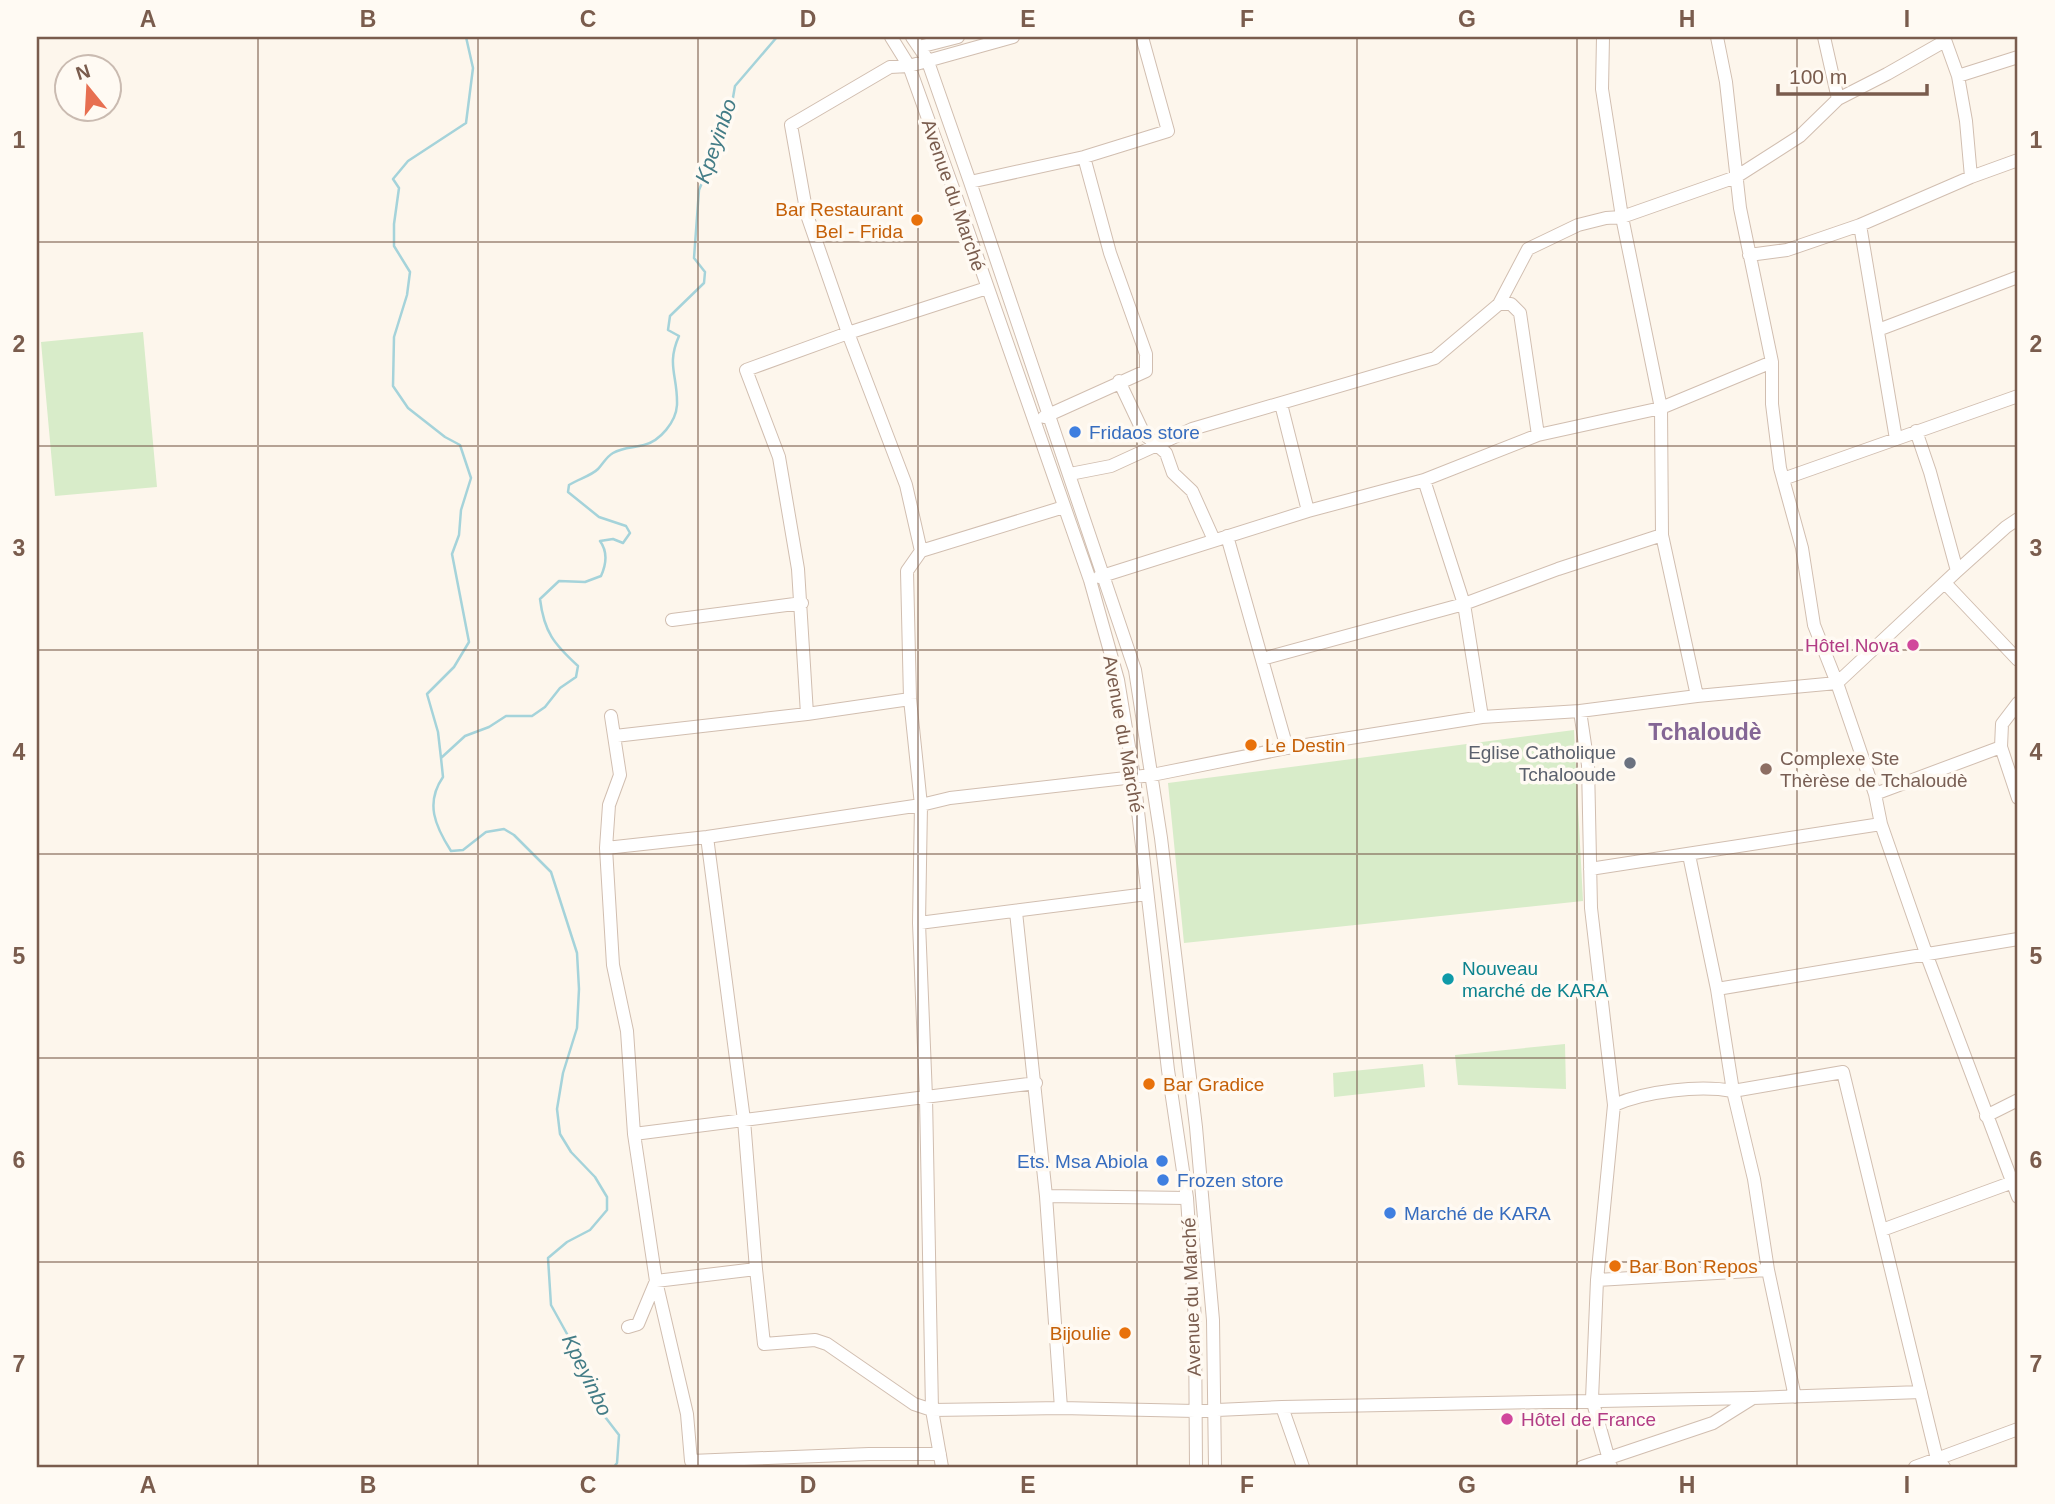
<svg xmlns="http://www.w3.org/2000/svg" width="2055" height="1504" viewBox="0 0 2055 1504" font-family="Arial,sans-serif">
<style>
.green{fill:#d8ecc9}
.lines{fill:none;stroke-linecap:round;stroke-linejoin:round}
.stream{stroke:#a5d3da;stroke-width:2.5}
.minor-casing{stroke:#d1beb0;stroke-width:14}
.minor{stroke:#fff;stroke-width:12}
.grid{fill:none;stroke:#7a5c4d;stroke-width:2;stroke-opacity:0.55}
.food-dot{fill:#e8710a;stroke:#fffaf3;stroke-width:2.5}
.shop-dot{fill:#3f7fe0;stroke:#fffaf3;stroke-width:2.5}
.hotel-dot{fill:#d1479c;stroke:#fffaf3;stroke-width:2.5}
.worship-dot{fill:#6b7280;stroke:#fffaf3;stroke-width:2.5}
.education-dot{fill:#8d6e63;stroke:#fffaf3;stroke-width:2.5}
.culture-dot{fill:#0f9aa8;stroke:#fffaf3;stroke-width:2.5}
.labels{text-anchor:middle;stroke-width:7;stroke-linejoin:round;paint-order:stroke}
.street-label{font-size:19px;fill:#7a5c4d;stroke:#fffaf3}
.food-label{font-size:19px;fill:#c56008;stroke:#fffaf3;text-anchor:start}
.shop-label{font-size:19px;fill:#366cbe;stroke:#fffaf3;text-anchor:start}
.hotel-label{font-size:19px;fill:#b23c85;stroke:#fffaf3;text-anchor:end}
.worship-label{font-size:19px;fill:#5b616d;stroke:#fffaf3;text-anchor:end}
.education-label{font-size:19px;fill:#785e54;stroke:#fffaf3;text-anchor:start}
.culture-label{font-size:19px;fill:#0d838f;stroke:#fffaf3;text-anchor:start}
.water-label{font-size:21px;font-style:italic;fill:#437c86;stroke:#fffaf3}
.quarter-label{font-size:23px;font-weight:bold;fill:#846695;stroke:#fffaf3}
.neatline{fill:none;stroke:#7a5c4d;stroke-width:2.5}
.grid-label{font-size:23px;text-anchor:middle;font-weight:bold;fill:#7a5c4d}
</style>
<rect width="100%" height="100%" fill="#fdf6ec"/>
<path class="green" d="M143,332L157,487L55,496L41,342Z
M1574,730L1583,901L1184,943L1168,783Z
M1565,1044L1566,1089L1458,1085L1455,1055Z
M1423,1064L1425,1087L1334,1097L1333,1073Z"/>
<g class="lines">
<path class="stream" d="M441,758L438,732L427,694L454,667L469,642L452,554L459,535L461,510L471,478L460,445L445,437L408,408L393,386L394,337L407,295L410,272L394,246V224L399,188L393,179L408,161L466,123L473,68L466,37
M614,1467L617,1463L619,1435L599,1409L587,1370L551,1305L548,1258L567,1242L590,1230L607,1210V1197L595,1177L571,1152L560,1134L557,1109L563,1073L577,1028L579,989L577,953L551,872L514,835L504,829L486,832L463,850L451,851C435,826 425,803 443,777L441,758L465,736L489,727L506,716H532L545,707L560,688L576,677L578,666C554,644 544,632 540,599L559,581L585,582L601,576C606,565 608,552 600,541L613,539L623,543L630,533L626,526L599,517L568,492L569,485C578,479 591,476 598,469C603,464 606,457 613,453C623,447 633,448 644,445C660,441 676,422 677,405C678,376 666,365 679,336L668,330L670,316L704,283L705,272L694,258L699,190L730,115L735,86L777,37"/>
<g class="minor-casing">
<path id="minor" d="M891,37L909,66L953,188L1090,580L1118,680L1134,777L1168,1070L1187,1198L1195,1320L1196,1467
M912,37L927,59L970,182L1135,670L1161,838L1196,1127L1213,1320L1215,1467
M1824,37L1838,99
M1944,37L1958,76L1966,121L1971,177
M919,47L958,37
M1958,76L2018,57
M970,182L1084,157L1168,131L1142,37
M1860,225L1971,177L2018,160
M1749,255L1787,250L1860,225L1896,439
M1499,304L1528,249L1578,225L1606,218L1622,217L1736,177L1800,136L1838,99L1887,74L1945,41
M1878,330L2018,277
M1119,381L1144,434L1166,453L1173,473L1192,491L1214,540
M1281,404L1308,511
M1044,417L1146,371V354L1110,253L1084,157
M1916,431L1930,472L1957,571
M1070,474L1111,466L1192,429L1435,358L1499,304H1511L1520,313L1538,435
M1783,479L2018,396
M1424,480L1464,604L1482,717
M2018,519L2006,527L1957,571L1837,683L1875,794L1881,824L1927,956L2018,1197
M1227,536L1287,748
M921,551L906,485L848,333L807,215L791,125L890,67L909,66L1013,37
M1099,577L1308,511L1424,480L1538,435L1661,408L1622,217L1602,89L1603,37
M1945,583L2018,660
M672,620L802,603
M1262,659L1464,604L1558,569L1662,535
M1697,696L1662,535L1661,408L1772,362
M2018,703L2002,724L2001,747L2018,798
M1580,711L1588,765L1591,908L1614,1105L1597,1280L1592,1399L1611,1467
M807,714L798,569L779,457L746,370L848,333L987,288
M611,716L620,775L609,805L606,848L613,965L627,1031L634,1134L656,1281L687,1414L691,1461L869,1454H940
M615,736L807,714L910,699
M1875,794L2001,747
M707,837L744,1120L756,1269L764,1344L815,1340L827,1344L914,1404L932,1410L1061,1408L1195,1411L1282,1407L1753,1398L1921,1392
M606,848L707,837L921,805L950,798L1152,775L1287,748L1482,717L1580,711L1697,696L1837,683L1814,625L1802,548L1780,468L1772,404V362L1740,208L1726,82L1717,37
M1689,855L1717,989
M1590,869L1881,824
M1016,912L1046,1196L1061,1408
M919,923L1147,894
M1986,1116L2018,1100
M634,1134L1036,1083
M1046,1196L1187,1198
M1882,1230L2013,1182
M1768,1270L1795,1397
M1597,1280L1768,1270L1754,1179L1733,1091C1699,1085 1646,1091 1614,1105
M628,1327L638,1324L656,1281L756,1269
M1282,1407L1303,1467
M942,1467L932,1410L926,1097L919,923L921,805L910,699L907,571L921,551L1064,507
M1582,1467L1713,1423L1753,1398
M1915,1467L2018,1429
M1944,1467L1937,1459L1843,1072L1733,1091L1717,989L2018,939"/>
</g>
<use href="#minor" class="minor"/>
</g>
<path class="grid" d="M258,37V1467M478,37V1467M698,37V1467M918,37V1467M1137,37V1467M1357,37V1467M1577,37V1467M1797,37V1467M37,242H2018M37,446H2018M37,650H2018M37,854H2018M37,1058H2018M37,1262H2018"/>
<g class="food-dot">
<circle cx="917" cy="220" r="7"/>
<circle cx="1251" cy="745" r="7"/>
<circle cx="1149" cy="1084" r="7"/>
<circle cx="1615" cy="1266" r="7"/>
<circle cx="1125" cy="1333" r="7"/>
</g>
<g class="shop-dot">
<circle cx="1075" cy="432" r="7"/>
<circle cx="1162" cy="1161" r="7"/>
<circle cx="1163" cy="1180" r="7"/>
<circle cx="1390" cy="1213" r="7"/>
</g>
<g class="hotel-dot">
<circle cx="1913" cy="645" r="7"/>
<circle cx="1507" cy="1419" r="7"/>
</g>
<circle class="worship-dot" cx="1630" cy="763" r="7"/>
<circle class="education-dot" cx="1766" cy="769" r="7"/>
<circle class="culture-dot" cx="1448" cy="979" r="7"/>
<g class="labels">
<g class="street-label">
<text transform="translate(954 195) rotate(71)" y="7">Avenue du Marché</text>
<text transform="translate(1124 734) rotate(80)" y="7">Avenue du Marché</text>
<text transform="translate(1191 1297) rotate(-92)" y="7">Avenue du Marché</text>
</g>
<g class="food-label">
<text x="903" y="216" text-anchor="end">Bar Restaurant<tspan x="903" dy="22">Bel - Frida</tspan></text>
<text x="1265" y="752">Le Destin</text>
<text x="1163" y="1091">Bar Gradice</text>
<text x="1629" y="1273">Bar Bon Repos</text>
<text x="1111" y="1340" text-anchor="end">Bijoulie</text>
</g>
<g class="shop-label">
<text x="1089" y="439">Fridaos store</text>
<text x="1148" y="1168" text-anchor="end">Ets. Msa Abiola</text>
<text x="1177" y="1187">Frozen store</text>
<text x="1404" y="1220">Marché de KARA</text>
</g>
<g class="hotel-label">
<text x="1899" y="652">Hôtel Nova</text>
<text x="1521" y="1426" text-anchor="start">Hôtel de France</text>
</g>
<g class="worship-label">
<text x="1616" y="759">Eglise Catholique<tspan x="1616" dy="22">Tchalooude</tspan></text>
</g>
<g class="education-label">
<text x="1780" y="765">Complexe Ste<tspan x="1780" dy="22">Thèrèse de Tchaloudè</tspan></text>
</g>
<g class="culture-label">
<text x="1462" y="975">Nouveau<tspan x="1462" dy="22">marché de KARA</tspan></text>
</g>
<g class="water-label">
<text transform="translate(716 141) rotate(-71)" y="7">Kpeyinbo</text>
<text transform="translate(587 1375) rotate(64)" y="7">Kpeyinbo</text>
</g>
<g class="quarter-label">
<text x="1705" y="740">Tchaloudè</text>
</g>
</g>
<rect width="2055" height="1504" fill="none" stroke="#fffaf3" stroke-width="77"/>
<g transform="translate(88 88) rotate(342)"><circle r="33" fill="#fffaf3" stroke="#cabbb1" stroke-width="2"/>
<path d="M0-5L12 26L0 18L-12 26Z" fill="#e76f51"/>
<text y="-10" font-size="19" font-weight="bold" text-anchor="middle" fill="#7a5c4d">N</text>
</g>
<path d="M1778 84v10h149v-10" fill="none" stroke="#7a5c4d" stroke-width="3.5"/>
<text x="1789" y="84" font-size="21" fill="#7a5c4d" stroke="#fffaf3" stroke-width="5" paint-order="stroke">100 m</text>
<rect x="38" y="38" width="1978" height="1428" class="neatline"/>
<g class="grid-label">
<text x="148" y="27">A</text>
<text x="368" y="27">B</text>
<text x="588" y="27">C</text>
<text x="808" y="27">D</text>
<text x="1028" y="27">E</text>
<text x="1247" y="27">F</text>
<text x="1467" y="27">G</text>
<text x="1687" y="27">H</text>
<text x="1907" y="27">I</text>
<text x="19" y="148">1</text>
<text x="2036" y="148">1</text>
<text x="19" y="352">2</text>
<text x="2036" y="352">2</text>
<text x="19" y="556">3</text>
<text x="2036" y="556">3</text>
<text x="19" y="760">4</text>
<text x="2036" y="760">4</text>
<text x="19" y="964">5</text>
<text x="2036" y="964">5</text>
<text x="19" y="1168">6</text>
<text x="2036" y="1168">6</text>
<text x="19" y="1372">7</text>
<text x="2036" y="1372">7</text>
<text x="148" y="1493">A</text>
<text x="368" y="1493">B</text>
<text x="588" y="1493">C</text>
<text x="808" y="1493">D</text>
<text x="1028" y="1493">E</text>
<text x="1247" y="1493">F</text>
<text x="1467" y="1493">G</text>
<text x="1687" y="1493">H</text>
<text x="1907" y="1493">I</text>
</g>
</svg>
